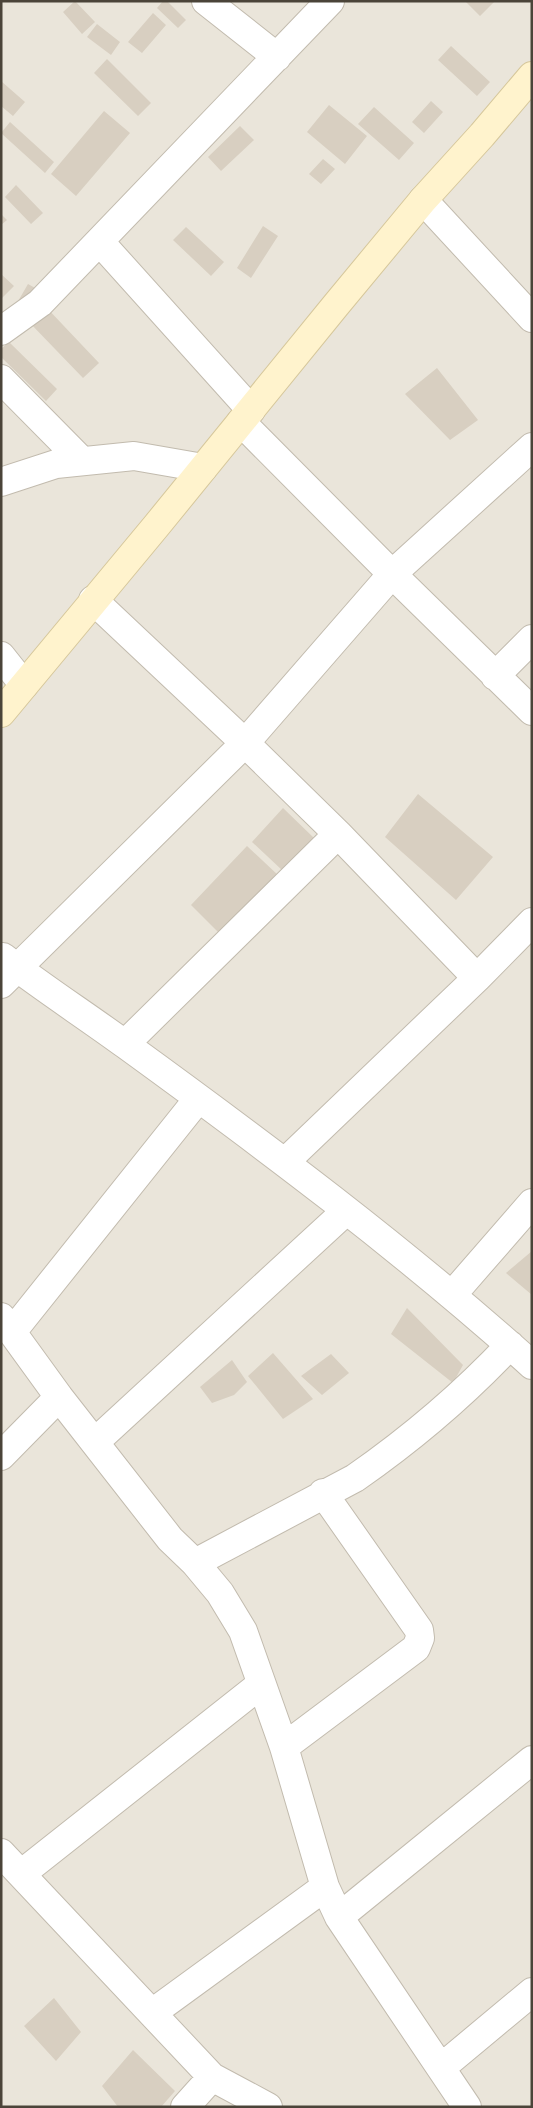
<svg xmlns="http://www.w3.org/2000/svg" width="533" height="2108" viewBox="0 0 533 2108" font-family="'Alegreya Sans',sans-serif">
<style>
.residential{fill:#eae5da}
.building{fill:#d8cfc1}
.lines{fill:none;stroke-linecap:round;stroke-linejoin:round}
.street-casing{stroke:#c2bbae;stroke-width:30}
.secondary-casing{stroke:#d6c79b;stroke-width:30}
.street{stroke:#fff;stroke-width:28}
.secondary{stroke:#fff3cd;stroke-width:28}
</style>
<rect width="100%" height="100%" fill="#f6f3ec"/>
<path class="residential" d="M1,1H532V2107H1Z"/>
<path class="building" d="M75,1L95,22L82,34L63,12Z
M163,1H167L186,20L178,28L157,8Z
M465,1H495L480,16Z
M153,13L166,25L142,53L128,42Z
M97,24L120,42L111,55L87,37Z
M451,46L490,82L477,96L438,60Z
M107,59L151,103L138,116L94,73Z
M1,81L25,102L13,116L1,106Z
M431,101L443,112L424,133L412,122Z
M329,105L367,136L345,164L307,132Z
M374,107L414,143L399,160L358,124Z
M104,111L130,133L76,196L51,174Z
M10,122L54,162L45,173L1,133Z
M240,126L254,140L221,171L208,157Z
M323,159L335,169L321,184L309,174Z
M16,185L43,213L31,224L5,197Z
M1,214L7,220L1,225Z
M263,226L278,236L251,278L237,268Z
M186,227L224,262L211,276L173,240Z
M1,274L14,286L1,299Z
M28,284L37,289L17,303Z
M45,306L99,363L83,378L28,321Z
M9,342L57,389L46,401L1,357V349Z
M437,368L478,420L450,440L405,394Z
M418,794L493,857L456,900L385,837Z
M283,808L314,838L283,871L252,842Z
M247,846L279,876L221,935L191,905Z
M532,1251V1295L506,1273Z
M407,1308L463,1365L453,1383L391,1334Z
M273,1353L313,1399L283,1419L248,1376Z
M331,1354L349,1373L322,1395L301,1376Z
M232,1360L247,1382L234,1395L212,1403L200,1387Z
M54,1998L81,2032L56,2061L24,2026Z
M133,2050L175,2091L161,2107H118L102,2086Z"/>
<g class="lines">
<g class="street-casing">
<path id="street" d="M206,1L277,57
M423,200L532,318
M100,242L251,410
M1,331L40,303L330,1
M1,379L81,460
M241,422L392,574L532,711
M1,482L56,464L134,456L203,468
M93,600L245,743L338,834L477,978
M1,656L24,685
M495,676L532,639
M3,957C43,988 85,1015 126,1045C265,1146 404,1250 532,1365
M1,984L245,743L392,574L532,447
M125,1044L338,834
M285,1162L477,978L532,922
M452,1295L532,1203
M1,1317L59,1397L170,1539L195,1563L220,1593L243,1631L284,1747L325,1887L339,1917L467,2107
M12,1332L198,1099
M95,1442L346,1211
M1,1456L59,1397
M195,1563L355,1478C411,1439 463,1395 510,1345
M284,1747L416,1648L420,1638L419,1630L323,1493
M1,1853L212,2077L268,2107
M21,1874L260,1685
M339,1917L532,1760
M152,2013L325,1887
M442,2067L532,1992
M185,2107L212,2077"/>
</g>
<g class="secondary-casing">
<path id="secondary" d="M1,713L157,525L336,305L423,200L482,135L532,76"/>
</g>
<use href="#street" class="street"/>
<use href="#secondary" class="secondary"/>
</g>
<rect width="533" height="2108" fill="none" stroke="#4b4439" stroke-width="5"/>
</svg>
